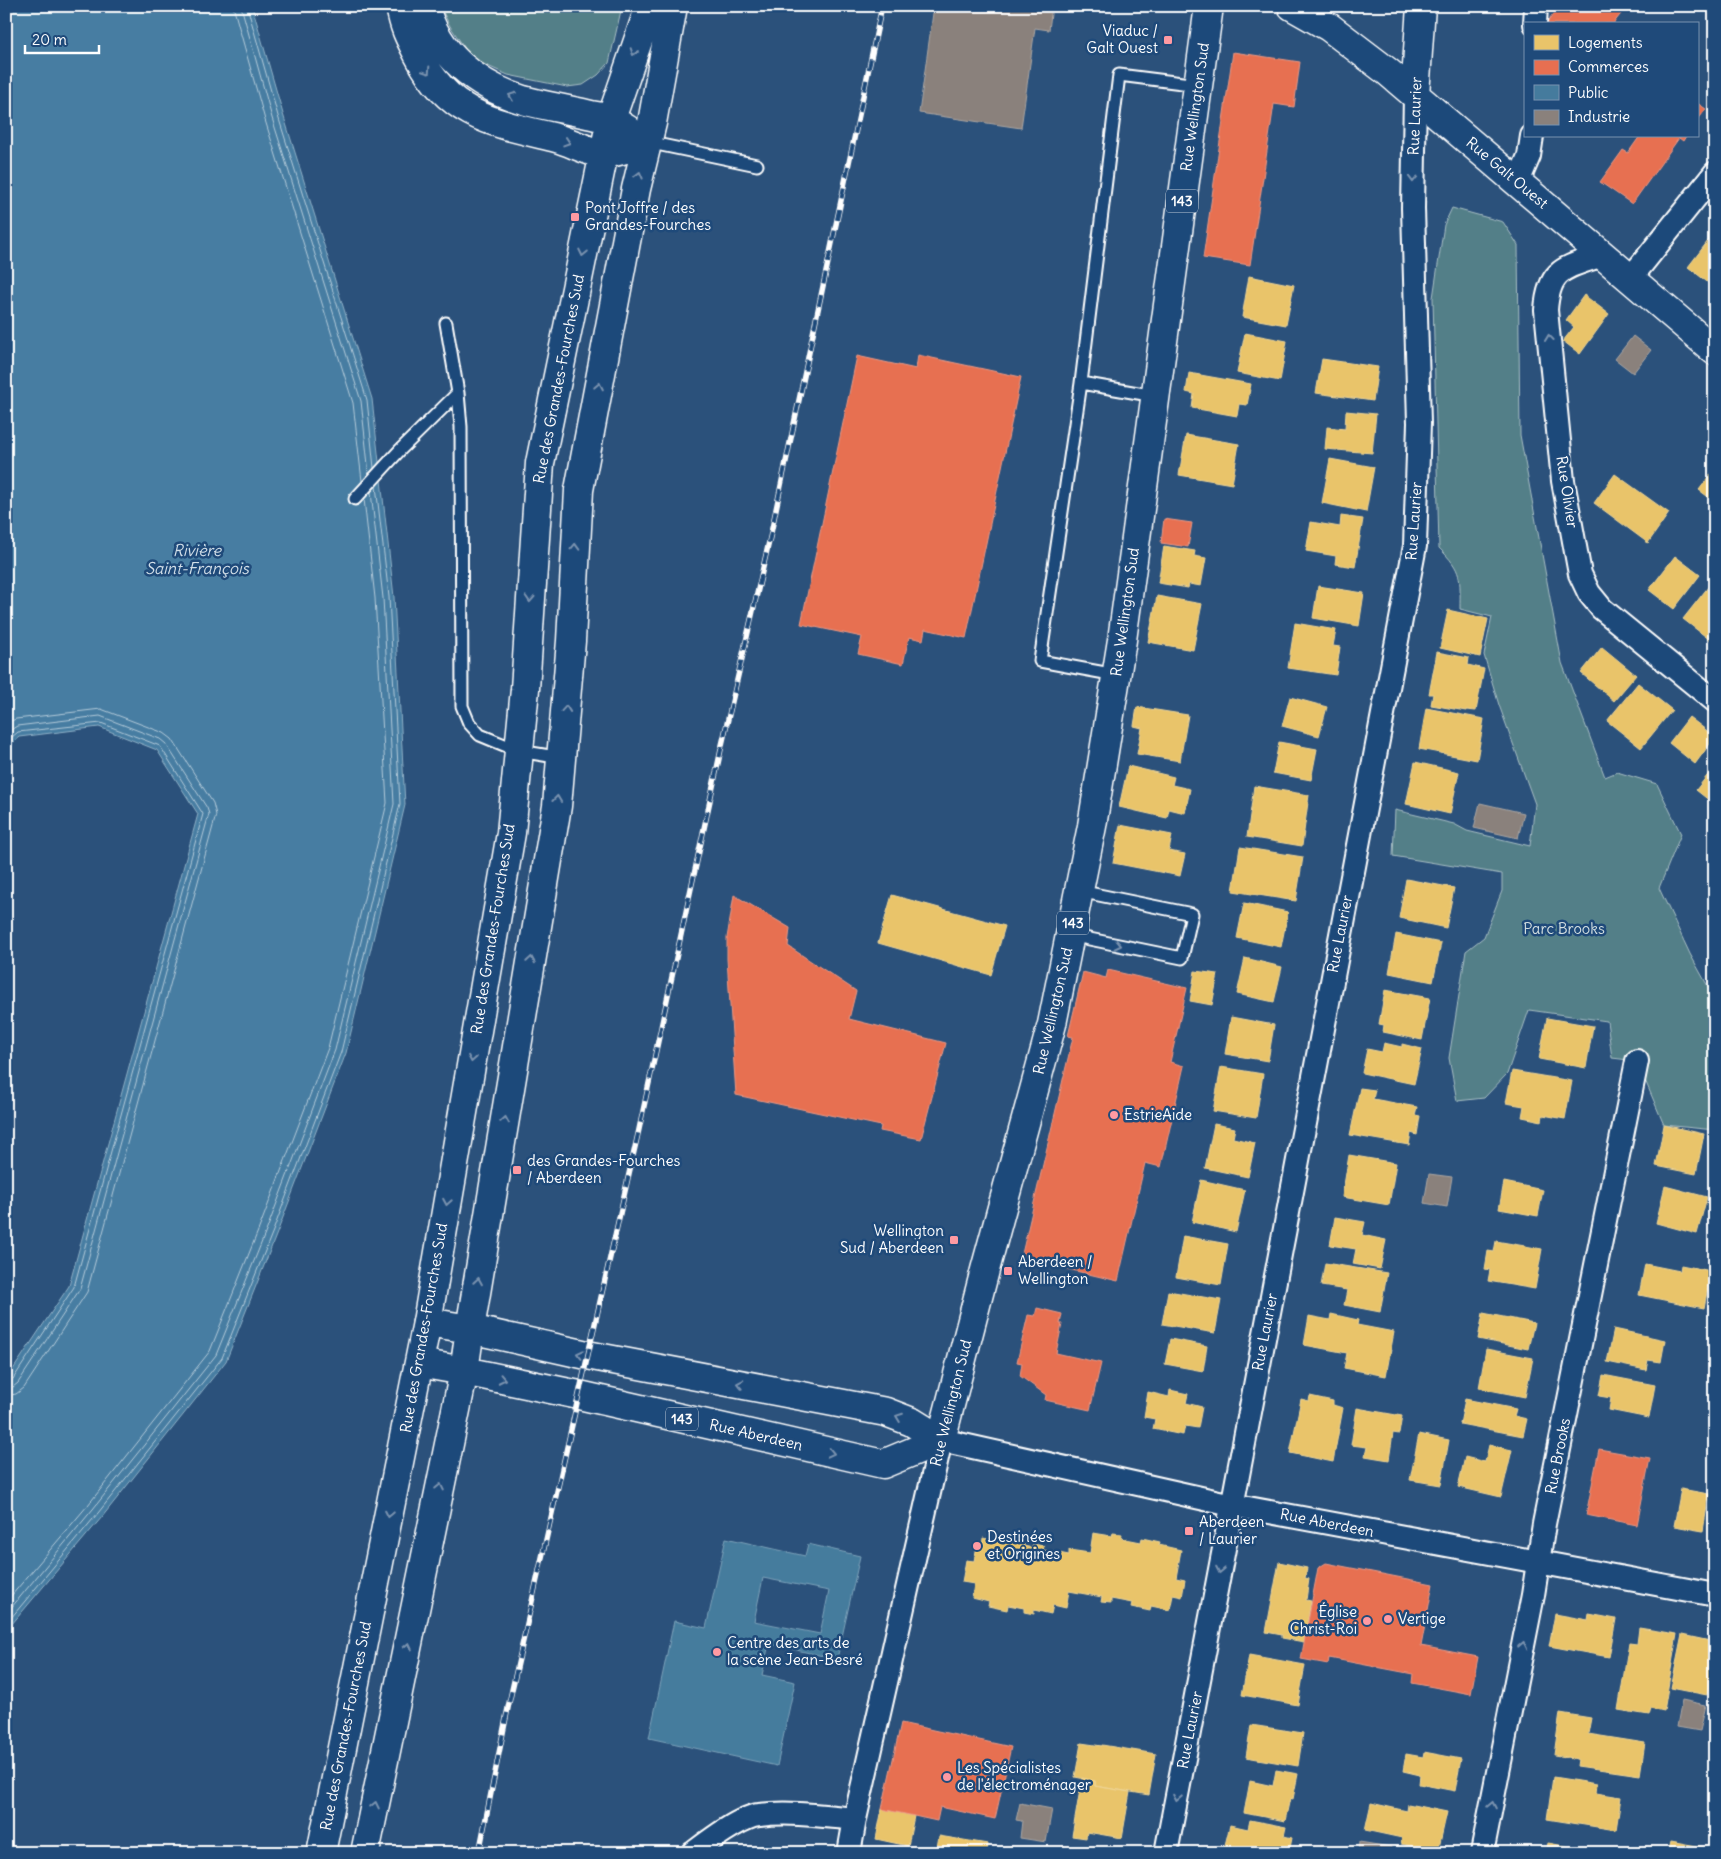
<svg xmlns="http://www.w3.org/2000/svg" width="1721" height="1859" viewBox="0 0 1721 1859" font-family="Delius,sans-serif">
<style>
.green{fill:#537f88;stroke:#a9bfc4}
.water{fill:#467da2;stroke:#90b1c7}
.homes{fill:#e9c46a;stroke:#f0d697}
.shops{fill:#e76f51;stroke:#ee9a85}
.public{fill:#457b9d;stroke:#7da3ba;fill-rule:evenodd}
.industry{fill:#8a817c;stroke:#ada7a3}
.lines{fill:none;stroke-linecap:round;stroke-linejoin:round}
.shore{stroke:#b5cbda;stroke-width:1}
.service-casing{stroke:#fff;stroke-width:15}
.minor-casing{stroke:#fff;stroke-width:26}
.secondary-casing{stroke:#fff;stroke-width:31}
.primary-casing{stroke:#fff;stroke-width:31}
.service{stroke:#1f4a7a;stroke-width:11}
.minor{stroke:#1f4a7a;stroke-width:22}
.secondary{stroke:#1f4a7a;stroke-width:28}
.primary{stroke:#1f4a7a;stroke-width:28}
.rail-casing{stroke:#fff;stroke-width:5.5}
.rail{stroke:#1f4a7a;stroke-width:4;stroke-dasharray:11;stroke-linecap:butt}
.oneway{stroke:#7992af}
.poi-dot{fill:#ff9aa2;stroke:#1f4a7a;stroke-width:2}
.labels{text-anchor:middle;stroke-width:5;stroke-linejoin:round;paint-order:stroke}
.shield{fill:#1f4a7a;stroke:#bcc9d7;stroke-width:1}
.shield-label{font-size:14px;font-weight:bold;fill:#fff}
.poi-label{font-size:15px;fill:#fff;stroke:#1f4a7a;text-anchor:start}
.street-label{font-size:15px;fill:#fff;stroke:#1f4a7a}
.park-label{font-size:15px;fill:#d4dfe1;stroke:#1f4a7a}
.water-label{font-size:16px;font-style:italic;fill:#d1dee8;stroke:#1f4a7a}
</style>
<rect width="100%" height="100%" fill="#2b517b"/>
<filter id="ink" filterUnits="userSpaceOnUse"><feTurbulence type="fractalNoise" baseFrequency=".02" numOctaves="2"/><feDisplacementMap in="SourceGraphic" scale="10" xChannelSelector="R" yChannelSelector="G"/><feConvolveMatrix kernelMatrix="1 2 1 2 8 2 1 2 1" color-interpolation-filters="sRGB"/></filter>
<g filter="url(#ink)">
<path class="green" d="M440,6H622L609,63L598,75L583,85L567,87L508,75L481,63L466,50L450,26Z
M1452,208L1503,222L1518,245L1520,435L1562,663L1605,777L1617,772L1657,784L1681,834L1659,888L1690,954L1715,999V1130L1664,1125L1637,1061L1612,1058L1607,1021L1529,1010L1507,1074L1484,1098L1457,1101L1449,1058L1466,951L1484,937L1502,891V874L1393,856L1395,810L1454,824L1467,831L1530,846L1535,804L1499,705L1484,655L1492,617L1460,609C1460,578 1463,571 1439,548L1433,298L1444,225Z"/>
<path class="water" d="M6,6H252L283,114L372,399L394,597L405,805L346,1053L277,1233L226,1361L102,1517L6,1631V1380L69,1286L198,814L157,750L99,727L19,737L6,748Z"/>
<path class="homes" d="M1715,232V288L1688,267Z
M1249,276L1294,285L1286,325L1242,317Z
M1584,295L1609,314L1580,354L1563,341L1574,327L1566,320Z
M1245,333L1287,341L1280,381L1237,373Z
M1322,359L1378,367L1373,401L1316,393Z
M1189,373L1251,384L1247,405L1239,404L1237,416L1192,408L1194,394L1186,392Z
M1346,411L1376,414L1372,453L1325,449L1327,427L1345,429Z
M1186,435L1239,444L1232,484L1179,475Z
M1330,459L1374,467L1366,512L1322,503Z
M1715,469V502L1699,490Z
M1615,474L1669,513L1648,543L1594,503Z
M1341,516L1363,519L1355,567L1335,564L1336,556L1306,551L1311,522L1340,527Z
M1164,546L1195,551L1194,556L1206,558L1201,586L1189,584L1188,588L1158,583Z
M1675,556L1700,575L1674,609L1649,590Z
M1318,586L1364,593L1359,626L1313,618Z
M1709,586L1715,591L1714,643L1683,619Z
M1157,596L1202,604L1193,650L1148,642Z
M1448,610L1488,619L1480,657L1440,648Z
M1295,623L1336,630L1333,646L1340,647L1336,675L1288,668Z
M1602,647L1636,675L1614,701L1581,673Z
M1437,652L1469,658L1468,665L1484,669L1476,711L1466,710V711L1431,705L1433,694H1429Z
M1638,683L1672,710L1641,748L1607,721Z
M1290,697L1327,707L1319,736L1282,726Z
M1137,707L1188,715L1180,761L1137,754L1142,728L1134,726Z
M1426,708L1484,719L1477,760L1419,749Z
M1689,717L1715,737L1695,764L1669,743Z
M1279,742L1317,749L1311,780L1273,773Z
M1415,762L1459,772L1450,814L1406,804Z
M1128,766L1174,777L1172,785L1190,789L1185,813L1169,809L1167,818L1119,807Z
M1715,766V805L1696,790Z
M1254,786L1309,795L1302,846L1247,837Z
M1120,825L1172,835L1169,851L1185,854L1180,876L1113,863Z
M1240,847L1303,857L1296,901L1233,891Z
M1406,879L1454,888L1446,928L1399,918Z
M892,895L1005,926L991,975L878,943Z
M1244,903L1288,912L1281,947L1237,938Z
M1396,934L1441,943L1433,982L1389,973Z
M1245,958L1282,967L1274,1002L1237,994Z
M1195,971L1218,974L1212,1005L1190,1001Z
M1385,990L1430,998L1422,1040L1383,1032L1384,1025L1379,1024Z
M1231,1017L1274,1025L1268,1061L1225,1054Z
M1547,1018L1593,1026L1586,1068L1539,1059Z
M1384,1043L1402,1047V1044L1422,1049L1414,1084L1362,1073L1367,1049L1382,1052Z
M1221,1067L1263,1074L1256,1118L1213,1111Z
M1512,1071L1572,1081L1565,1119L1543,1115L1542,1121L1522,1117L1524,1106L1506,1103Z
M1360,1088L1375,1090L1373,1099L1417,1107L1415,1115L1420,1116L1417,1135L1411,1133L1409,1145L1350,1135Z
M1214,1124L1235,1128L1233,1138L1255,1143L1248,1177L1205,1168Z
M1664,1125L1704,1134L1696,1174L1656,1166Z
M1349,1155L1396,1163L1389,1205L1342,1197Z
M1201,1180L1245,1190L1236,1232L1192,1222Z
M1504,1182L1543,1190L1538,1216L1499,1209Z
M1665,1186L1707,1197L1697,1234L1656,1223Z
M1335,1217L1365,1222L1362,1235L1386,1240L1380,1269L1353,1264L1356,1249L1330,1245Z
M1183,1236L1228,1244L1221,1285L1176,1277Z
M1496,1241L1542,1249L1535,1289L1488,1281L1490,1270L1485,1269L1488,1251L1494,1252Z
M1325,1263L1387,1273L1380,1312L1344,1305L1347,1290L1321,1286Z
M1645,1264L1680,1271L1681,1265L1711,1271L1704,1308L1639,1295Z
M1168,1291L1221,1300L1215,1333L1162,1324Z
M1483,1313L1534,1323L1528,1349L1478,1339Z
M1331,1314L1358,1320L1357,1325L1394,1332L1386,1376L1344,1368L1347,1353L1304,1345L1309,1316L1330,1320Z
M1614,1329L1665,1340L1661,1362L1648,1360L1646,1370L1607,1362Z
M1170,1339L1207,1346L1203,1371L1165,1364Z
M1486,1349L1533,1358L1525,1397L1479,1388Z
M1603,1375L1655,1385L1649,1418L1609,1410L1611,1398L1599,1396Z
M1170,1390L1188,1394L1186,1403L1202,1407L1198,1428L1185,1426L1183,1435L1153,1429L1155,1419L1144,1417L1148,1392L1169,1397Z
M1310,1396L1333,1401V1405L1343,1408L1333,1462L1290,1453L1301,1399L1309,1401Z
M1465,1399L1516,1409L1514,1416L1527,1419L1523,1436L1460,1424Z
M1357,1408L1402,1416L1399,1434L1393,1433L1389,1460L1365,1456L1367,1447L1351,1445Z
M1419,1434L1449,1440L1441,1485L1410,1480Z
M1489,1445L1512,1450L1501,1497L1458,1487L1465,1457L1485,1462Z
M1681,1489L1709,1494L1703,1531L1674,1526Z
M1093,1533L1112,1536L1113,1533L1122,1534L1121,1538L1141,1542L1142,1538L1160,1542L1159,1545L1181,1550L1176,1578L1185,1580L1182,1597L1173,1595L1170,1610L1151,1606L1150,1611L1131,1607L1132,1603L1111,1599V1603L1101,1602L1102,1597L1069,1591L1066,1608L1053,1605L1051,1614L1034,1610V1614L1024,1612V1608L1008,1605L1007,1610L988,1606L989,1602L972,1598L974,1584L962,1582L966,1560L974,1561L977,1546L982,1547L983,1538L999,1542L1000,1538L1024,1542V1546L1032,1548L1033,1544L1044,1546L1043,1550L1069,1555V1550L1090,1553Z
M1279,1562L1307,1568L1305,1578L1309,1579L1306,1600L1311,1601L1304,1642L1282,1638V1635L1266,1632Z
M1555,1614L1588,1620L1589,1614L1616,1619L1609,1657L1549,1646Z
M1639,1628L1677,1634L1664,1711L1651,1708L1649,1715L1618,1710L1629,1643L1637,1644Z
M1682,1635L1715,1642V1656L1707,1695L1671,1688Z
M1249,1655L1305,1665L1298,1705L1242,1695Z
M1560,1713L1591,1718L1588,1734L1645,1743L1640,1775L1577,1766L1578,1759L1554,1755Z
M1251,1725L1303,1733L1298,1766L1246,1757Z
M1081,1743L1102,1746V1745L1156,1754L1149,1795L1095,1786V1781L1075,1777Z
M1424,1752L1461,1759L1455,1791L1419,1784L1420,1775L1403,1771L1406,1754L1423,1757Z
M1276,1770L1298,1774L1293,1799L1290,1798L1285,1821L1244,1813L1250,1781L1273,1786Z
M1553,1777L1597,1784L1596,1793L1621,1797L1616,1830L1547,1819Z
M1082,1778L1095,1781V1786L1130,1792L1122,1838L1087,1832L1086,1838L1072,1836Z
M1371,1803L1407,1811L1408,1804L1447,1812L1438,1852L1401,1844L1402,1838L1365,1830Z
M882,1809L914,1816L908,1846L876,1839Z
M1250,1820L1286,1827L1284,1836L1292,1838L1289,1853H1242L1224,1849L1230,1825L1248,1829Z
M939,1836L988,1844L987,1853H936Z
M1670,1841L1702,1847L1701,1853H1667Z
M1548,1843L1598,1852L1597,1853H1546Z"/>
<path class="shops" d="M1560,6H1627L1613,24H1546Z
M1233,52L1300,62L1294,107L1274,104L1250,265L1203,258Z
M1697,103L1706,109L1697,121Z
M1640,136H1686L1683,141L1679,138L1632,204L1600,182L1623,150L1628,153Z
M918,355L1021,377L966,638L925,629L923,640L909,637L903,664L858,654L862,637L801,624L857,356L916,369Z
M1164,519L1192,523L1188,547L1161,543Z
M734,895L790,928L788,946L856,991L849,1019L946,1043L921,1139L880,1131L881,1126L736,1095L727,959V938Z
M1108,970L1187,988L1170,1062L1184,1066L1161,1167L1145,1163L1118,1281L1021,1258L1073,1037L1068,1036L1083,972L1106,978Z
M1037,1308L1062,1314L1060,1324H1062L1056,1353L1101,1363L1090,1410L1045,1400L1046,1395L1020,1376L1022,1363L1017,1362L1028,1315L1035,1316Z
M1599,1449L1650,1458L1637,1525L1586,1515Z
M1326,1563L1433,1584L1421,1646L1478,1657L1471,1694L1412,1683L1413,1674L1329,1658L1328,1664L1301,1659L1318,1568Z
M901,1723L1011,1747L995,1819L940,1807L937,1821L882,1809Z"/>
<path class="public" d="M726,1538L805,1556L808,1544L860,1556L837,1659L769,1644L762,1675L795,1682L777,1766L649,1738L674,1621L706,1628ZM763,1578L829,1591L820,1634L754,1621Z"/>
<path class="industry" d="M934,6H1052L1049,30L1035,28L1021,128L919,113Z
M1633,336L1651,350L1633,373L1615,359Z
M1480,803L1524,813L1518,838L1474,828Z
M1429,1174L1452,1177L1447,1207L1424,1203Z
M1682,1700L1706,1705L1700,1731L1677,1727Z
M1020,1803L1052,1809L1046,1842L1020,1838L1022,1821L1016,1820Z
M1359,1842L1391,1847L1390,1853H1358Z"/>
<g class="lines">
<path class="shore" d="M233,6L265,120L353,403L362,481
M241,6L272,118L361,401L369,474
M247,6L278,116L367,400L374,468
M6,723L16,719L101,709L164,733L172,739L213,803L216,815L87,1292L24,1388L16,1394L6,1396
M6,733L17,726L100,716L160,739L166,744L207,808L209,814L80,1289L18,1383L13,1387L6,1388
M6,742L18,732L101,723L160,746L203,814L74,1287L13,1379L6,1382
M6,1602L88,1505L210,1351L260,1226L328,1048L387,803L375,598L364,499
M6,1614L93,1509L216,1355L267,1229L335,1050L394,804L383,598L371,492
M6,1624L98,1513L222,1358L273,1231L341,1052L400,804L389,597L376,486"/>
<g class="service-casing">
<path id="service" d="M647,142L757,165
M446,323L458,393L461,427L462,706L469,723L480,735L519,751L562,758
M1081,383L1119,75L1198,85
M355,499L400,450L458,393
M1116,675L1040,661L1081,383L1155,396
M1070,935L1182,958L1192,914L1079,891"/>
</g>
<g class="minor-casing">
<path id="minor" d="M1535,24L1536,6
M1518,182L1529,156L1532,136
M1602,255C1566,268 1549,267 1546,310L1563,481L1580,574L1589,593L1602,609L1715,701
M1630,279L1715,173
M693,1853C709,1841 740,1817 759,1815C790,1811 824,1816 855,1819
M849,1853L855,1819L941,1440L1232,1505L1715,1595
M1166,1853L1415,546L1419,423L1413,208L1415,95
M1482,1853L1533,1595L1544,1524L1637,1061"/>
</g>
<g class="secondary-casing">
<path id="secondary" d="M400,6C404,28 409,37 419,56C450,117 495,123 556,138C568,141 594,154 603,154C613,154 637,145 647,142
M425,6C436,54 478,86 523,100C544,106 566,109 587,114C595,116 603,117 610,119C616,121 621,126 627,129
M1292,6L1329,27L1388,72L1715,351
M1415,95L1421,6
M427,1322L511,833L525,689L540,463L611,119L650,6
M470,1329L557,806L571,641L579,490L636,189L652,123L673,6"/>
</g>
<g class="primary-casing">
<path id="primary" d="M419,1363L464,1371L579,1395L883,1464L941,1440
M941,1440L985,1270L1052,1024L1092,826L1122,640L1209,6
M321,1853L427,1322L470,1329L587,1355L886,1412L912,1422L941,1440
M365,1853L464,1371L470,1329"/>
</g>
<use href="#service" class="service"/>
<use href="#minor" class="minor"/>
<use href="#secondary" class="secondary"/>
<use href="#primary" class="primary"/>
<g class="rail-casing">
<path id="rail" d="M479,1853L509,1703L638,1134L722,745L771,533L882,6"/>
</g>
<use href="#rail" class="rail"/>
</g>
<defs><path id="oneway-chevron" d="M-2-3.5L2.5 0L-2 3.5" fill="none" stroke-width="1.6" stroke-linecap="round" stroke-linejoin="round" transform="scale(1.25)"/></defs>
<g class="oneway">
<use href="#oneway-chevron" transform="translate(634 52) rotate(109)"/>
<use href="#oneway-chevron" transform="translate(427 71) rotate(57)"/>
<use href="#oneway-chevron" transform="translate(512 96) rotate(-159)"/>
<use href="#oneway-chevron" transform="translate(567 142) rotate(18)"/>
<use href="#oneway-chevron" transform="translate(639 175) rotate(-76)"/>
<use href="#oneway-chevron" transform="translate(1413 179) rotate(91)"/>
<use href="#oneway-chevron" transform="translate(583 253) rotate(102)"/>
<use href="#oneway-chevron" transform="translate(1549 338) rotate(-96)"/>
<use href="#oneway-chevron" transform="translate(599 386) rotate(-79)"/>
<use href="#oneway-chevron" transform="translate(575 547) rotate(-88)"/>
<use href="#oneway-chevron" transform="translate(530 599) rotate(93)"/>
<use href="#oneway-chevron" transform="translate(566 709) rotate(-85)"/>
<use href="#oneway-chevron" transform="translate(557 799) rotate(-84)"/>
<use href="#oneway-chevron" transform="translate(1118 945) rotate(12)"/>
<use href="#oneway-chevron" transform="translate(531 960) rotate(-81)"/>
<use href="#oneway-chevron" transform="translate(472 1059) rotate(100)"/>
<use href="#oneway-chevron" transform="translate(505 1120) rotate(-81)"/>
<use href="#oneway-chevron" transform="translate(447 1202) rotate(100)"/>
<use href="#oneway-chevron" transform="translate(478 1281) rotate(-81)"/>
<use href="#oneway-chevron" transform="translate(580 1354) rotate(-167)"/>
<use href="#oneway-chevron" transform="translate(502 1379) rotate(12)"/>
<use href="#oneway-chevron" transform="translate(740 1384) rotate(-169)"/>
<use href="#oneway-chevron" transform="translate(899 1417) rotate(-159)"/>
<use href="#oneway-chevron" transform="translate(831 1453) rotate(13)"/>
<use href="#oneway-chevron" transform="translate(440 1487) rotate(-78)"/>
<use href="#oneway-chevron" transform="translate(389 1514) rotate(101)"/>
<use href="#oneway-chevron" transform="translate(1220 1570) rotate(101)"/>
<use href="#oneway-chevron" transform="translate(1523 1645) rotate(-79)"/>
<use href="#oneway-chevron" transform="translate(408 1646) rotate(-78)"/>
<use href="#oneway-chevron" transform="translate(1177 1798) rotate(101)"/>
<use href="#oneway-chevron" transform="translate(375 1805) rotate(-78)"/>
<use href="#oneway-chevron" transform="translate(1492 1805) rotate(-79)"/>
</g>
</g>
<g class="poi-dot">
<rect x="1163" y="35" width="10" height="10" rx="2.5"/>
<rect x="570" y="212" width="10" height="10" rx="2.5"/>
<circle cx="1114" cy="1115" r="5"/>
<rect x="512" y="1165" width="10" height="10" rx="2.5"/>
<rect x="949" y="1235" width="10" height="10" rx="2.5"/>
<rect x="1003" y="1266" width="10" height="10" rx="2.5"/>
<rect x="1184" y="1526" width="10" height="10" rx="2.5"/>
<circle cx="977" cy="1546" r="5"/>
<circle cx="1388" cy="1619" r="5"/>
<circle cx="1367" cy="1621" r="5"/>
<circle cx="717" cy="1652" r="5"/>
<circle cx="947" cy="1777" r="5"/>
</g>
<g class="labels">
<g class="shield">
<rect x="1166" y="189.5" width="32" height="23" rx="4"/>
<rect x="1057" y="911.5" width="32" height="23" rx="4"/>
<rect x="666" y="1407.5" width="32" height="23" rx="4"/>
</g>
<g class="shield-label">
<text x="1182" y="206">143</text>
<text x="1073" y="928">143</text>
<text x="682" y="1424">143</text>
</g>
<g class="poi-label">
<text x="1158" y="36" text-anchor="end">Viaduc /<tspan x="1158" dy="17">Galt Ouest</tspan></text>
<text x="585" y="213">Pont Joffre / des<tspan x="585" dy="17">Grandes-Fourches</tspan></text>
<text x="1124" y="1120">EstrieAide</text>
<text x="527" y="1166">des Grandes-Fourches<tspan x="527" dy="17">/ Aberdeen</tspan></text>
<text x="944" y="1236" text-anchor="end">Wellington<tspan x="944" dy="17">Sud / Aberdeen</tspan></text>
<text x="1018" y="1267">Aberdeen /<tspan x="1018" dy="17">Wellington</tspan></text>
<text x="1199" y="1527">Aberdeen<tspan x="1199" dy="17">/ Laurier</tspan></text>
<text x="987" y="1542">Destinées<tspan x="987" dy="17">et Origines</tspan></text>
<text x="1357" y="1617" text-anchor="end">Église<tspan x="1357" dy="17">Christ-Roi</tspan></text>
<text x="1398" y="1624">Vertige</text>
<text x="727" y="1648">Centre des arts de<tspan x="727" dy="17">la scène Jean-Besré</tspan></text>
<text x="957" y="1773">Les Spécialistes<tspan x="957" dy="17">de l'électroménager</tspan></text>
</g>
<g class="street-label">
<text transform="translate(1195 107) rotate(-82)" y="5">Rue Wellington Sud</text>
<text transform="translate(1415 116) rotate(-88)" y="5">Rue Laurier</text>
<text transform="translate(1507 173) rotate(40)" y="5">Rue Galt Ouest</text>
<text transform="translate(559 379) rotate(-79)" y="5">Rue des Grandes-Fourches Sud</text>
<text transform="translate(1567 492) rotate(81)" y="5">Rue Olivier</text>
<text transform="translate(1414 521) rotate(-86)" y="5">Rue Laurier</text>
<text transform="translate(1125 612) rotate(-82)" y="5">Rue Wellington Sud</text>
<text transform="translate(493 929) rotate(-81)" y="5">Rue des Grandes-Fourches Sud</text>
<text transform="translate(1340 934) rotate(-79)" y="5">Rue Laurier</text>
<text transform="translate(1053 1011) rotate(-77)" y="5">Rue Wellington Sud</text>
<text transform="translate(424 1328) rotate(-80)" y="5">Rue des Grandes-Fourches Sud</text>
<text transform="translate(1265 1332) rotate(-79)" y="5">Rue Laurier</text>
<text transform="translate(951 1403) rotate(-76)" y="5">Rue Wellington Sud</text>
<text transform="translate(756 1435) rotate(13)" y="5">Rue Aberdeen</text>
<text transform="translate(1558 1456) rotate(-79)" y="5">Rue Brooks</text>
<text transform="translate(1327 1523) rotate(11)" y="5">Rue Aberdeen</text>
<text transform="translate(346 1726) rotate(-79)" y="5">Rue des Grandes-Fourches Sud</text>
<text transform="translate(1190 1730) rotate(-79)" y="5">Rue Laurier</text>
</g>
<g class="park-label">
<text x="1564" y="934">Parc Brooks</text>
</g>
<g class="water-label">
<text x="197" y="556">Rivière<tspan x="197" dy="18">Saint-François</tspan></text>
</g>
</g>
<rect width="1721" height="1859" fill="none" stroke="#1f4a7a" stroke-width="25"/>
<rect x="12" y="12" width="1696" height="1834" fill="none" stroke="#fff" stroke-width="2" filter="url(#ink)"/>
<rect x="1524" y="22" width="175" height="115" fill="#1f4a7a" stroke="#7992af"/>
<rect x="1534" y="35" width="25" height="15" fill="#e9c46a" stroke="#7992af"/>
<text x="1568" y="48" font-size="15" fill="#ffffff">Logements</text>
<rect x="1534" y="60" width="25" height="15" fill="#e76f51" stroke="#7992af"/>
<text x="1568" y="72" font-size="15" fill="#ffffff">Commerces</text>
<rect x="1534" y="85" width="25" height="15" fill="#457b9d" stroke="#7992af"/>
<text x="1568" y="98" font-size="15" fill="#ffffff">Public</text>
<rect x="1534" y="110" width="25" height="15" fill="#8a817c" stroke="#7992af"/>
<text x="1568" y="122" font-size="15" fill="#ffffff">Industrie</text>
<path d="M25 45v8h74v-8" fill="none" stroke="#ffffff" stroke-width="2.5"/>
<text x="32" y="45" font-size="15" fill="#ffffff" stroke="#1f4a7a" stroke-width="4" paint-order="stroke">20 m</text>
</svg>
